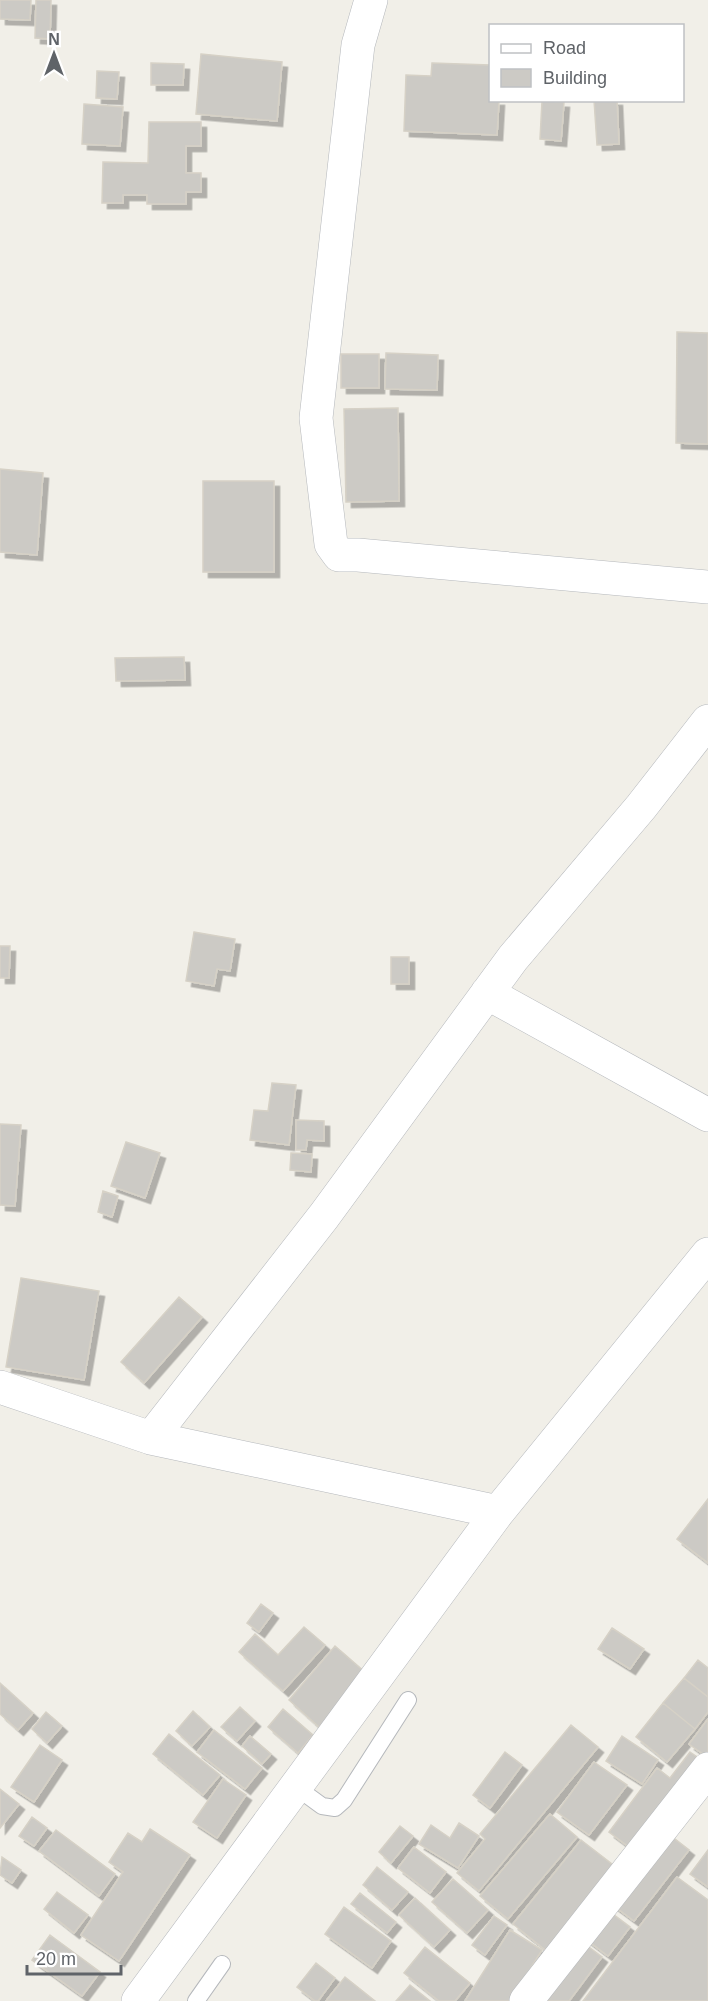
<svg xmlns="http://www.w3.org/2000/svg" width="708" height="2001" viewBox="0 0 708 2001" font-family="Helvetica,sans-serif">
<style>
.building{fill:#cccac5;stroke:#d6d1c6;stroke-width:1.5;filter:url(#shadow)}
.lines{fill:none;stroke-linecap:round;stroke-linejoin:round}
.service-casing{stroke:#b5b8bc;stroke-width:18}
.minor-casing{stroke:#b5b8bc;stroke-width:34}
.service{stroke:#fff;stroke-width:16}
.minor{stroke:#fff;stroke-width:33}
</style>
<defs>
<filter id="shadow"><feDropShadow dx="5.5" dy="5.5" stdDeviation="0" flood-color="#0004"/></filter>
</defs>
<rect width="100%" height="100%" fill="#f1efe8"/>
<path class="building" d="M0,0H31L30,20L0,19Z
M36,0H51L50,39L35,38Z
M201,54L282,62L277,121L196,114Z
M151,63L184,64L183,85H151Z
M432,63L490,65V100H499L497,135L404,131L406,75L431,76Z
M97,71L119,72L117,99L96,98Z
M594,100H617L619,144L597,145Z
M542,101L564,102L561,141L540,139Z
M84,104L123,107L120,146L82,144Z
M149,122H201V146H186V173H201V192H186V204H147V195H123V203H102L103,162L148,163Z
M677,332L708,333V444L676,443Z
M386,353L438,355L437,390L385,389Z
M341,354H379V388H341Z
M398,408L399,501L346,502L344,409Z
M0,469L43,473L37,555L0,552Z
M203,481H274V572H203Z
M184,657L185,680L116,681L115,658Z
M194,932L235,939L230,971L217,969L214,986L186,981Z
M0,946H10L9,978H0Z
M391,957H409V984H391Z
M272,1083L296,1085L289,1145L250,1140L254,1110L268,1111Z
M296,1120L324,1121V1141L307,1140L306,1150H296Z
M0,1124L21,1125L15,1206L0,1205Z
M126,1142L160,1153L145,1198L111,1186Z
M291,1153L312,1154L311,1172L290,1170Z
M103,1191L118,1196L112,1217L98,1212Z
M21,1278L99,1291L84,1380L6,1367Z
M179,1297L202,1317L144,1383L121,1362Z
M708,1499V1563L677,1539Z
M261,1604L273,1613L259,1632L247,1623Z
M304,1627L325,1645L283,1691L239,1652L255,1634L278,1655Z
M612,1628L644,1649L630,1669L598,1649Z
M335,1646L366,1673L319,1727L289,1700Z
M698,1660L708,1668V1697L684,1678Z
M684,1678L708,1697V1712L695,1729L663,1703Z
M0,1683L33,1713L18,1730L0,1714Z
M663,1703L695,1729L667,1762L636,1737Z
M240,1707L255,1721L237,1741L221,1727Z
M283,1709L313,1735L298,1753L268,1727Z
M193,1711L210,1727L192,1746L176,1731Z
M46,1712L62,1726L47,1743L32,1729Z
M708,1719V1756L707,1757L689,1744Z
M571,1725L598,1747L479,1891L457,1873L485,1839L480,1834Z
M214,1730L262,1768L245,1789L197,1752Z
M169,1734L220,1775L203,1795L153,1754Z
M250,1736L271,1754L262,1764L242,1746Z
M622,1736L658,1760L642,1784L606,1761Z
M40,1745L62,1760L34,1802L11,1787Z
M505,1752L522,1765L490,1808L473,1795Z
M690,1752L706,1763L637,1853L609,1832L657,1768L670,1778Z
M594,1762L627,1785L589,1835L557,1812Z
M223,1779L246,1795L217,1838L193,1822Z
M0,1789L19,1804L0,1828Z
M550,1814L577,1837L508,1919L480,1896Z
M32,1817L47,1828L34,1846L19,1836Z
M459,1823L479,1836L458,1868L419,1844L431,1825L450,1838Z
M400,1826L413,1836L391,1863L379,1852Z
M150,1829L190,1855L119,1961L81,1935L123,1872L109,1862L128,1833L142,1842Z
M56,1830L115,1874L99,1896L39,1851Z
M666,1832L689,1850L634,1921L610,1903Z
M581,1840L617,1868L549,1953L513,1924Z
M414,1847L446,1872L430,1893L398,1868Z
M708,1850V1887L690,1874Z
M2,1857L21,1870L12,1883L0,1875Z
M377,1867L408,1892L392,1910L363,1885Z
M677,1877L708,1900V2001H583Z
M453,1879L488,1910L467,1933L432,1902Z
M57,1892L88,1915L74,1933L44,1909Z
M360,1893L396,1922L387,1933L351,1904Z
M415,1898L450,1930L434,1947L399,1915Z
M344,1907L391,1941L372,1968L325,1934Z
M605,1908L630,1927L608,1956L583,1937Z
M494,1916L507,1925L485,1955L472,1945Z
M510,1930L542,1950L510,2001H465Z
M50,1935L100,1972L82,1996L32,1960Z
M581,1941L602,1957L569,2001H535Z
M425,1947L470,1983L455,2001H439L404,1973Z
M316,1963L335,1978L318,2001H315L297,1987Z
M345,1977L375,2001H326Z
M410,1985L430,2001H396Z"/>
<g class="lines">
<g class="service-casing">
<path id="service" d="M296,1787L322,1806L335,1808L344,1800L408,1700
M196,2001L222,1964"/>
</g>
<g class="minor-casing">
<path id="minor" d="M371,0L358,45L316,418L331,544L339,555H358L708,587
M487,993L708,1115
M0,1387L151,1438L498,1512
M151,1438L324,1216L513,958L641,807L708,721
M138,2001L498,1512L708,1254
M526,2001L708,1769"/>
</g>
<use href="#service" class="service"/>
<use href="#minor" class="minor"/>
</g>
<rect x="489" y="24" width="195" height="78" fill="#ffffff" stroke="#bfc1c3" stroke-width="1.5"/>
<rect x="501" y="44" width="30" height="9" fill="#ffffff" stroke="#bfc1c3" stroke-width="1.5"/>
<text x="543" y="54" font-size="18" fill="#5f6368">Road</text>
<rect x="501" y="69" width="30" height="18" fill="#cccac5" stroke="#bfc1c3" stroke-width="1.5"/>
<text x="543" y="84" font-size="18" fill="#5f6368">Building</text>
<g transform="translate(54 54)" stroke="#ffffff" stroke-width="4.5" paint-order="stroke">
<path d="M0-4.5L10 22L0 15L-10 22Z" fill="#5f6368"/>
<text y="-9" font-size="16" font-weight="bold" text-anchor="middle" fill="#5f6368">N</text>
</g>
<path d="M27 1965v9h94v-9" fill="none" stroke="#5f6368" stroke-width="3"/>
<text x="36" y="1965" font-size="18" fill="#5f6368" stroke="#ffffff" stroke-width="4.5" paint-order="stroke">20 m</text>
</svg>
